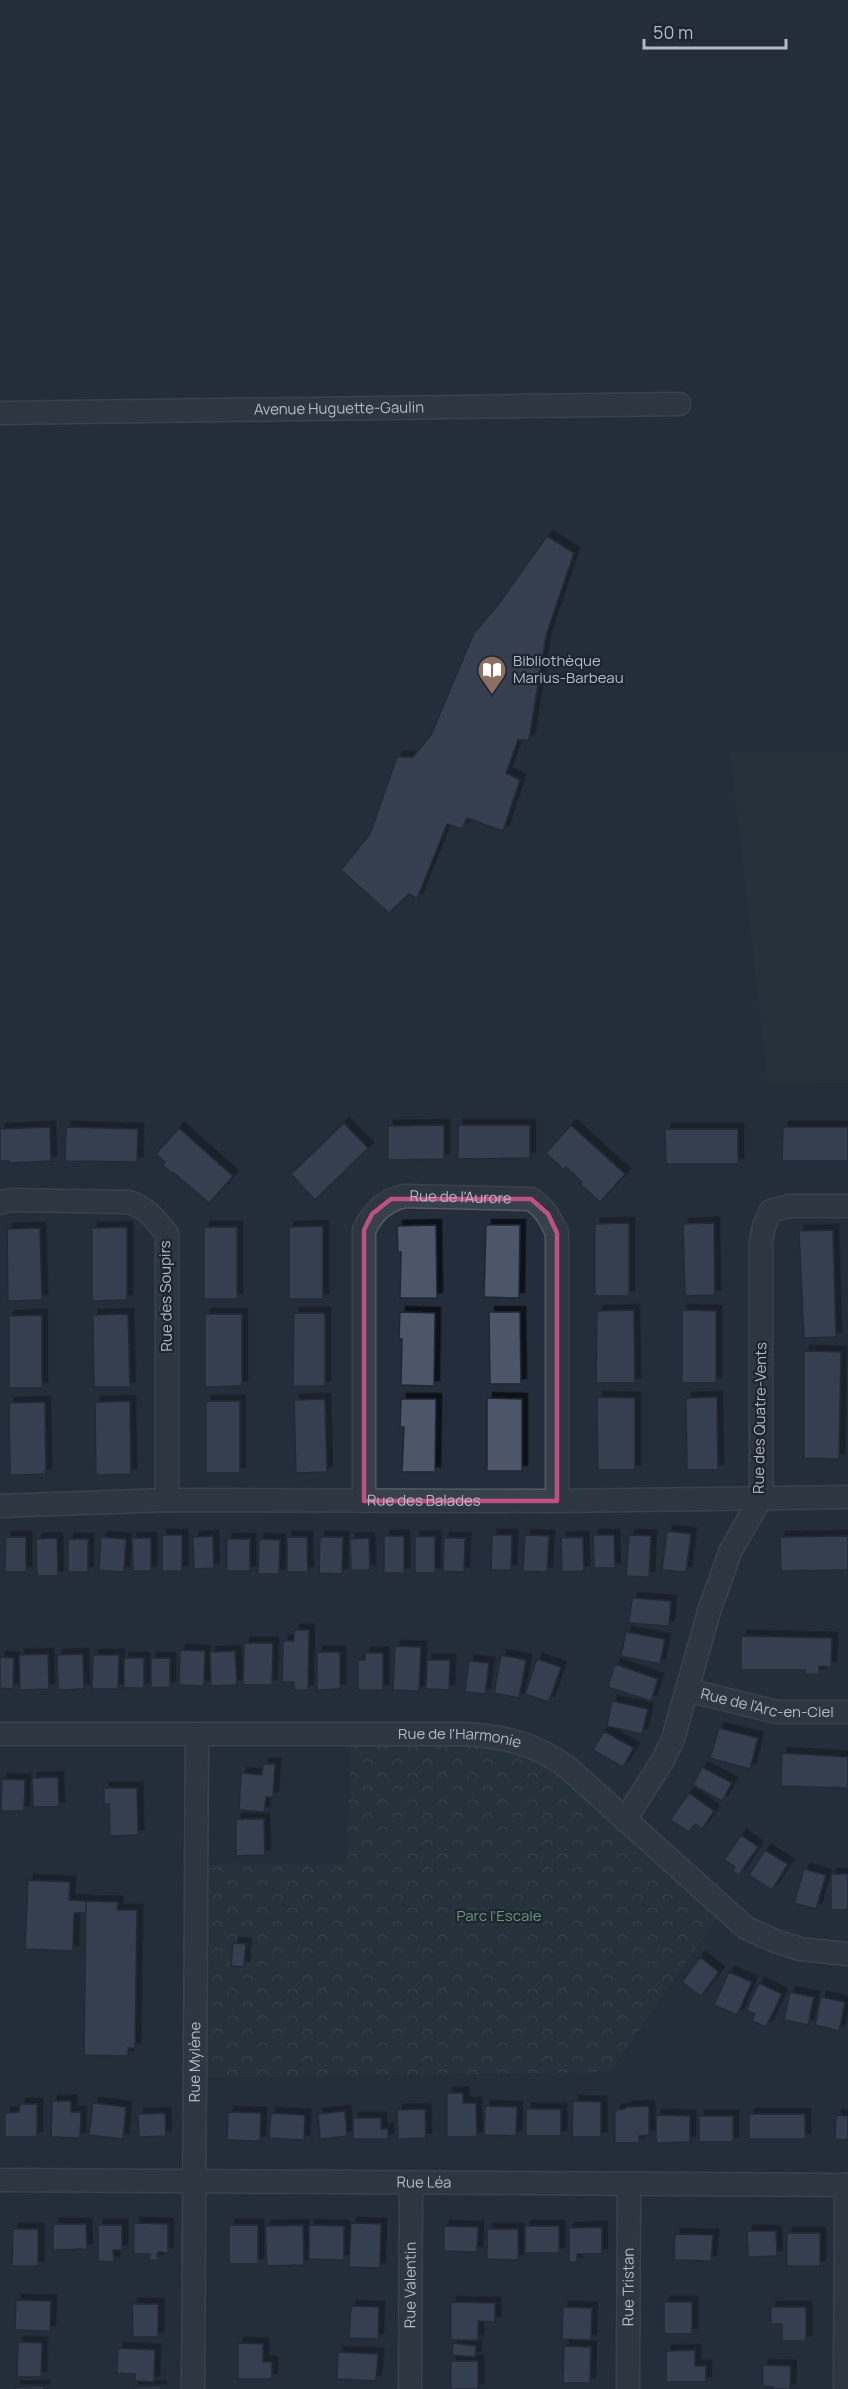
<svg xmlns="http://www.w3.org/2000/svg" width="848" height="2389" viewBox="0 0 848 2389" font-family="Manrope,sans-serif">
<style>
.green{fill:#26393c}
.forest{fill:url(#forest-crowns)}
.building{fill:#4e5767;stroke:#1f2732;stroke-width:1.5;filter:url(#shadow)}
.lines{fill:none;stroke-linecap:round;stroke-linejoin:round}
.minor-casing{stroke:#535a66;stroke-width:25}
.minor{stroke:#38404b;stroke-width:22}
.marked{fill:none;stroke:#bd5181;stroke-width:4.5;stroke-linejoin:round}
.labels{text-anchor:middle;stroke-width:4.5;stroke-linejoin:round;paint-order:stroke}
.street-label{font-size:15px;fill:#b4bac7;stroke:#1d2530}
.poi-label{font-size:15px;fill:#b4bac7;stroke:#1d2530;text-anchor:start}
.park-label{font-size:15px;fill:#6c9677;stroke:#1d2530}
</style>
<defs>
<pattern id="forest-crowns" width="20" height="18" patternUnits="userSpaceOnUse" patternTransform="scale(1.5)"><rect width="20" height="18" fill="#26393c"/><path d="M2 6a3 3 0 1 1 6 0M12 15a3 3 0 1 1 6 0" fill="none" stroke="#435457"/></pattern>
<filter id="shadow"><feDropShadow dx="5.5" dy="-5.5" stdDeviation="0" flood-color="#0009"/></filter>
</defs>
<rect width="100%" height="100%" fill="#242d3b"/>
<path class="green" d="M730,752H848V1083L768,1084Z"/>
<path class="forest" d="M351,1735L525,1743L724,1908L610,2072L195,2078L197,1865H347Z"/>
<path class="building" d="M547,536L574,553L546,636L529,740H518L506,773L520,780L503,831L467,818L462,829L447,824L417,899L409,894L389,913L341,870L370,834L397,757H413L431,735L474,633L498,605Z
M344,1123L368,1148L315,1200L291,1174Z
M444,1125V1159L388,1160V1126Z
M458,1125H530V1158L458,1159Z
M571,1125L625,1174L600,1202L580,1184L582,1182L566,1167L564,1170L546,1153Z
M50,1127L51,1161L10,1163L9,1161H0V1129Z
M66,1127L138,1129L137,1162L65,1161Z
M783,1127H848V1161H782Z
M179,1128L233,1176L209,1203L173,1172L172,1173L162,1165L165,1162L156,1154Z
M665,1129H738V1164H666Z
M629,1223V1296H595V1224Z
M714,1223L715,1295L685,1296L683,1224Z
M436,1225L437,1298H400L401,1252H398L397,1226Z
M486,1225H520L519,1298L484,1297Z
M323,1226V1299H289V1227Z
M127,1227V1300L92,1301V1228Z
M204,1227H237V1299H204Z
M40,1228L42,1300L8,1301L7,1229Z
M833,1230L836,1337L804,1338L799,1231Z
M634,1310L635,1383H596L597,1311Z
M682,1310L716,1311V1383H682Z
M400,1312L435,1313L434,1386L401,1385L402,1339H399Z
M489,1312H520L521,1384H490Z
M294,1313H325V1386H293Z
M128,1314L130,1387H94L93,1315Z
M205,1314H242V1386L205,1387Z
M42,1315V1388H9V1316Z
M804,1351L841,1352L839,1459L804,1458Z
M597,1397L635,1398V1470H598Z
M717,1397L718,1470H687L686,1398Z
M487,1398L522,1399V1471H487Z
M325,1399L327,1472L296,1473L294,1400Z
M401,1399H436L435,1472H402L404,1427H400Z
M130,1401L131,1474L96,1475L95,1402Z
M206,1401H240V1473H206Z
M45,1402L46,1474L10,1475L9,1403Z
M667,1531L691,1534L686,1572L662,1570Z
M162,1535H182V1571H162Z
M492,1535H512L511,1570H491Z
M525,1535L549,1536L547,1572L523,1571Z
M593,1535H614L615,1568H594Z
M629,1535L651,1536L649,1577L626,1576Z
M213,1536L214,1568L194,1569L193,1537Z
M384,1536H404V1573H384Z
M435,1536V1573H415V1537Z
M848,1536V1570L781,1571L780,1537Z
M6,1537H26V1572H5Z
M101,1537L126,1539L124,1572L99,1570Z
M287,1537H307L308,1572H287Z
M320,1537H343L342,1574L319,1573Z
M583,1537L584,1571L562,1572L561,1538Z
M57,1538L58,1576H37L36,1539Z
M132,1538H151V1571H133Z
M369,1538L370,1570H351L350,1539Z
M444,1538H465L464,1572L443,1571Z
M68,1539H88V1572H68Z
M227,1539H250V1571H227Z
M259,1539L280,1540L279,1574H258Z
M632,1598L671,1601L669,1626L629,1623Z
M294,1630H309L308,1690H294V1682H282L283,1641H294Z
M626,1632L665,1639L660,1664L621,1656Z
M741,1636L832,1638L831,1667L819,1666V1674H804L805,1670H741Z
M244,1643H273L272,1685H243Z
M395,1646L421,1647L419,1691L393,1690Z
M180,1650L205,1651L204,1686L179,1685Z
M235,1651L237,1685L211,1686L210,1652Z
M317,1652H340V1689L317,1690Z
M365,1653H383V1690H358V1660H365Z
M48,1654L49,1689L20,1690L19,1655Z
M83,1654L84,1689L58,1690L57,1655Z
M93,1655H119L118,1689H92Z
M501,1655L526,1660L519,1698L494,1693Z
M0,1657L14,1658L13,1689L0,1688Z
M124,1658H144V1688H124Z
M151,1658H170V1687L151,1688Z
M537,1659L561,1667L549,1702L525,1694Z
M427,1660H450L449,1690L426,1689Z
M469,1661L489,1663L485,1694L465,1692Z
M615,1664L658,1679L651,1701L608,1687Z
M612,1701L648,1709L642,1734L607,1726Z
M719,1728L758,1738L750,1769L710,1758Z
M604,1731L634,1748L623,1767L593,1750Z
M782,1753L848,1757V1788L781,1786Z
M263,1764H275L273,1797H266L264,1812L239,1810L241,1773L262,1775Z
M702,1767L732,1783L722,1801L693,1785Z
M58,1777L59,1807H33L32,1778Z
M2,1779L25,1780L24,1811H1Z
M104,1788H137L138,1835L110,1836L109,1804H104Z
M689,1793L714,1811L702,1829L695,1824L689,1832L670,1820Z
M236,1819H264L265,1855L236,1856Z
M741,1835L758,1847L739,1875L733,1871L735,1867L724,1860Z
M765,1850L788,1864L772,1890L749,1875Z
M804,1869L826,1875L816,1909L794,1903Z
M831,1874H848V1910H831Z
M28,1880L70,1882L69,1900L86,1901V1913H74L73,1951L25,1949Z
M86,1901L118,1902L117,1910H137L135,2048H128V2056L84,2055Z
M233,1943L246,1944L244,1967L231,1966Z
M700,1957L719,1972L701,1996L682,1982Z
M729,1972L752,1982L737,2015L714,2005Z
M759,1983L782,1994L766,2027L752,2021L755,2014L746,2010Z
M790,1992L814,1997L808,2025L784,2020Z
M821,1997L845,2002L839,2031L815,2025Z
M447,2093H463V2103H476L477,2137H447Z
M52,2101H71V2112H81L80,2138L51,2137Z
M573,2101L601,2102V2137H572Z
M93,2103L126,2107L123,2139L89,2135Z
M20,2104H37V2137H5V2113L19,2112Z
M485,2106L517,2107L516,2136L484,2135Z
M649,2106V2135L639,2136V2143H615V2110L625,2109L626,2107Z
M425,2109L426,2138L398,2139L397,2110Z
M526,2109H561V2136H526Z
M345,2111L347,2136L320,2139L318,2114Z
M228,2112L261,2113L260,2141L227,2140Z
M165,2113L166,2136L139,2137L138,2114Z
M271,2113L305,2115L304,2140L269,2138Z
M749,2114H805V2139H749Z
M656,2115L690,2116V2142L656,2143Z
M836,2115L848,2116V2140L835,2139Z
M699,2116H733V2142H699Z
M353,2118H381V2129H388V2139H353Z
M134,2223L168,2224V2253L158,2252L157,2260H149L150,2254H134Z
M351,2223L381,2224L380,2268L349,2267Z
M53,2224H86L87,2249L53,2250Z
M98,2225H122V2250H113L114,2262L98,2261Z
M229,2225H258V2264H229Z
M303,2225L304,2265L267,2266L265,2226Z
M309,2225L344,2226V2260L309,2259Z
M444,2226L478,2227L477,2252L444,2251Z
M525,2226H559V2253H525Z
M602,2227V2254H577V2262H569V2228Z
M13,2229H38V2266H12Z
M487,2229H518V2260L487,2259Z
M747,2231H776L777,2256L748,2257Z
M787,2233H820V2266H787Z
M675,2234L713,2235L711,2261L674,2260Z
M16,2300L51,2301L50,2331L15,2330Z
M451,2302L495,2303V2322L478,2321V2340H451Z
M664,2302H692V2334H664Z
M132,2304H158V2337H133Z
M351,2306L379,2307L378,2339L349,2338Z
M563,2307L592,2308L591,2340L562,2339Z
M771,2307H806V2341H782V2324H771Z
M18,2342L42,2343L41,2377H17Z
M238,2343L263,2344V2362H272V2379H238Z
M453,2343L476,2346L475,2357L452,2355Z
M564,2346L591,2347L590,2383H563Z
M118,2348L155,2350L154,2382L135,2381V2374L117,2373Z
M695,2350V2366H706V2382H666V2351Z
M338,2352L378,2354L376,2381L337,2379Z
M451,2361H478V2389H451Z
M763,2365L791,2366L790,2389H773V2387L763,2386Z
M44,2386V2389H15V2387Z
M161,2386V2389H133V2387Z"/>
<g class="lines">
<g class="minor-casing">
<g id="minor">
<path id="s1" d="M0,413L679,404"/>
<path d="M0,1203L9,1200L129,1202C147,1208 156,1220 167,1234V1500"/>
<path id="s2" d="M364,1501V1230C373,1212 384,1201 404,1196L531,1199C545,1208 550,1218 557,1233V1501"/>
<path id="s3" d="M0,1506L167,1500L557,1501L848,1497"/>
<path id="s4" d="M687,1690L777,1712H848"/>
<path id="s5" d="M0,1734H466C507,1737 533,1743 567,1767L746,1928L775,1941L800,1949L848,1954"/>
<path d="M625,1820L663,1760L673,1739L710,1608L731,1550L761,1498V1242L764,1226L771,1211L789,1206H848"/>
<path id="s6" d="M0,2180L848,2185"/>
<path id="s7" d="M193,2389L197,1735"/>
<path id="s8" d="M410,2389L411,2183"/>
<path id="s9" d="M628,2389L629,2184"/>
<path d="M845,2389L846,2185"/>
</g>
</g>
<use href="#minor" class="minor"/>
</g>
<path d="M0 0H848V2389H0ZM391,1199H531L548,1214L557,1233V1501H364V1230L372,1214Z" fill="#242d3b" fill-opacity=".55" fill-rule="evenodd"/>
<path class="marked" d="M391,1199H531L548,1214L557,1233V1501H364V1230L372,1214Z"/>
<defs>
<g id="library-pin" transform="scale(1.5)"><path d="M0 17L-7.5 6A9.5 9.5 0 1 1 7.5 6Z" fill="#8d6e63" stroke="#1d2530"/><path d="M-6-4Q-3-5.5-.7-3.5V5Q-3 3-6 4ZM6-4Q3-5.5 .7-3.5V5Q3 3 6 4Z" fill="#fff"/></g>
</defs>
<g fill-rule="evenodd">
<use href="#library-pin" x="492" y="670"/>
</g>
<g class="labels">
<g class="street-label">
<text dy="5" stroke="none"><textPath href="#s1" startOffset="339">Avenue Huguette-Gaulin</textPath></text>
<text dy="5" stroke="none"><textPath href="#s2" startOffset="382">Rue de l'Aurore</textPath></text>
<text transform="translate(166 1296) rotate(-91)" y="5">Rue des Soupirs</text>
<text transform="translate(760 1418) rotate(-89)" y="5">Rue des Quatre-Vents</text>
<text dy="5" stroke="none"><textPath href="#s3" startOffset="424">Rue des Balades</textPath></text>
<text dy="5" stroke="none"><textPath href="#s4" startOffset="82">Rue de l'Arc-en-Ciel</textPath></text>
<text dy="5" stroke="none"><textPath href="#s5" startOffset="460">Rue de l'Harmonie</textPath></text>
<text dy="5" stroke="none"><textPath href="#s7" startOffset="327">Rue Mylène</textPath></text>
<text dy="5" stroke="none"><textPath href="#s6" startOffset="424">Rue Léa</textPath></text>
<text dy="5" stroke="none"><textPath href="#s8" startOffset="104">Rue Valentin</textPath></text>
<text dy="5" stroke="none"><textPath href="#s9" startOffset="102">Rue Tristan</textPath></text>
</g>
<g class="poi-label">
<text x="513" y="666">Bibliothèque<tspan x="513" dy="17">Marius-Barbeau</tspan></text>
</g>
<g class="park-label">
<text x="499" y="1921">Parc l'Escale</text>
</g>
</g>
<path d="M644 39v9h142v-9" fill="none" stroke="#b4bac7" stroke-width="3"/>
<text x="653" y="39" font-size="18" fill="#b4bac7" stroke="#1d2530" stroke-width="4.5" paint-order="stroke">50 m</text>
</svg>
